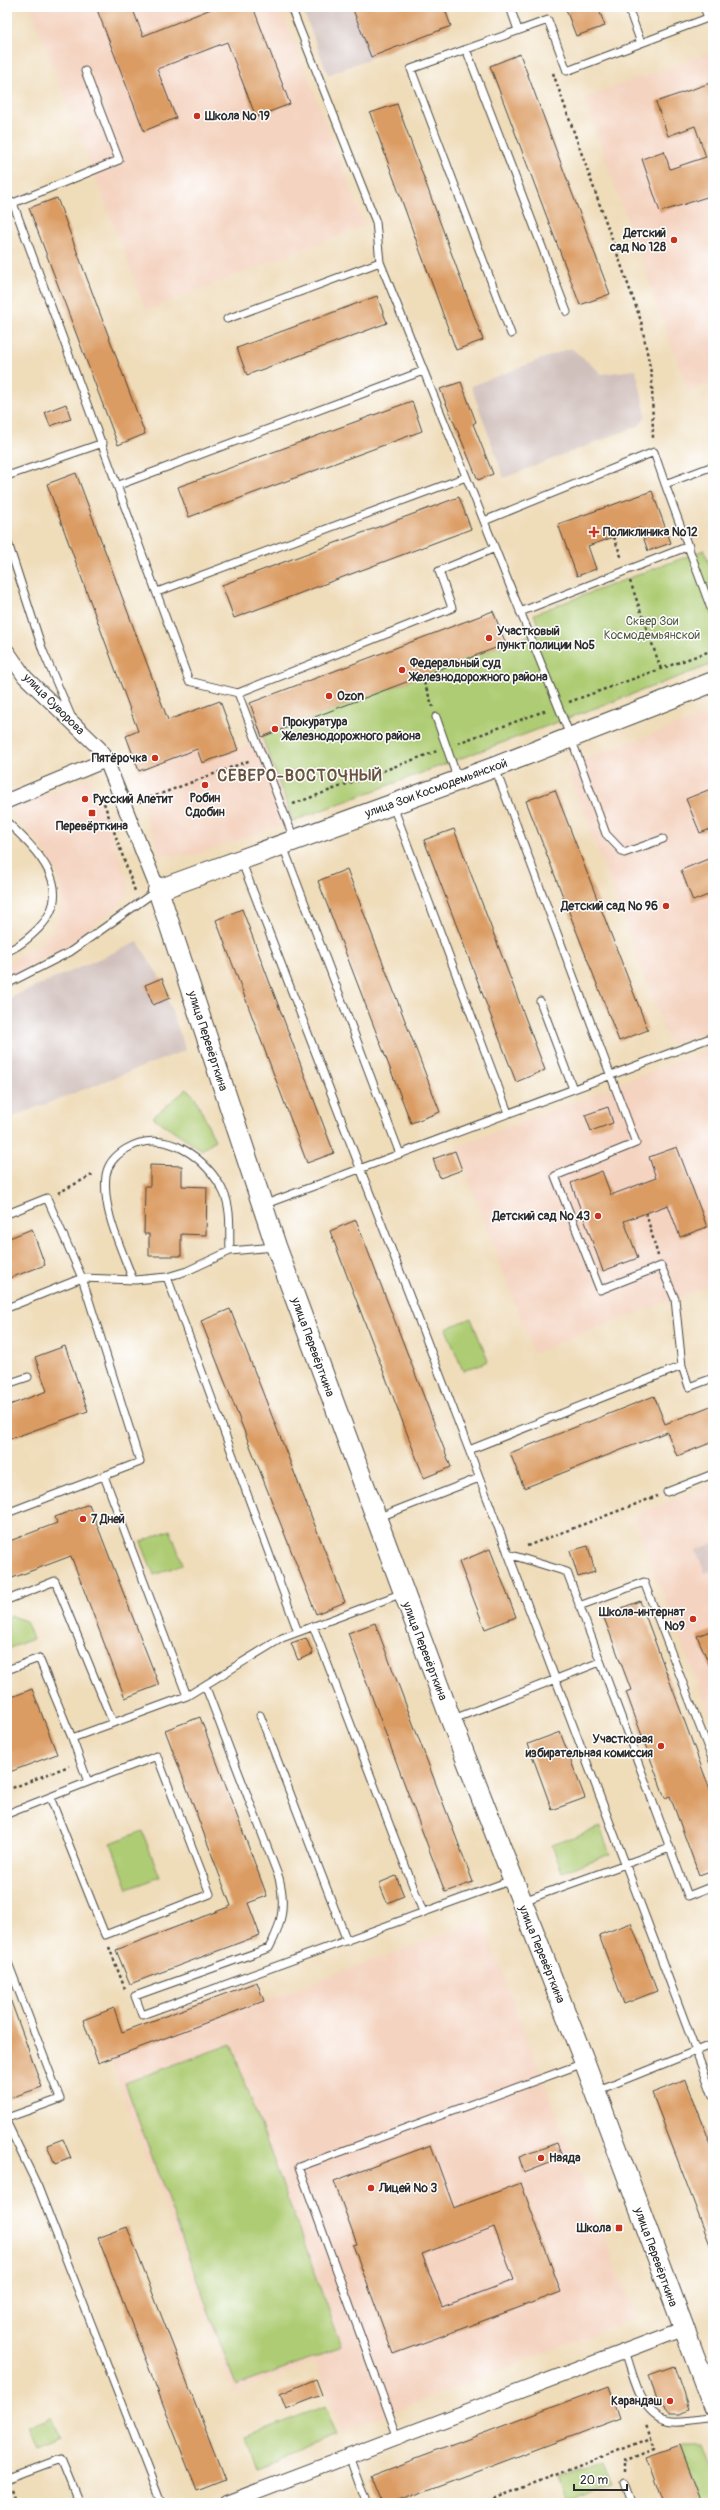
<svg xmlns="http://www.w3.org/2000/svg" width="720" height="2510" viewBox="0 0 720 2510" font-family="Pangolin,sans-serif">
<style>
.built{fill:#f4d3c0}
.industrial{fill:#d0c0bc}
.green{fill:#aecc73;stroke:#6c7c4f}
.building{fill:#db9c63;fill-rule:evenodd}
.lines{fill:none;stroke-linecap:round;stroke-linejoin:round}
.lane-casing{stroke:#484640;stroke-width:9}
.street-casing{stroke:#484640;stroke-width:16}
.secondary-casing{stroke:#484640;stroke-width:22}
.path{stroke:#484640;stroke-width:2.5;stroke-dasharray:3 3;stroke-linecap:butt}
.lane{stroke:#fff;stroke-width:7}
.street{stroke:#fff;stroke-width:14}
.secondary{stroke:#fff;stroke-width:20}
.poi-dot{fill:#c8321e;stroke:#fff;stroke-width:1.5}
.labels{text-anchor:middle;stroke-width:3;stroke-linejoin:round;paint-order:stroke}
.poi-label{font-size:12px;font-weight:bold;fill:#2b2b2b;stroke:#fff;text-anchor:start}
.park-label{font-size:12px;fill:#525b41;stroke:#fff}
.street-label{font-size:12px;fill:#2b2b2b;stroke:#fff}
.district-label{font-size:16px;font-weight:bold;letter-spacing:1px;fill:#69533f;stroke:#fff}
</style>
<rect width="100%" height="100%" fill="#fff"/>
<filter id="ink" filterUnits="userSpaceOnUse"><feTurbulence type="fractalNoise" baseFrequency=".025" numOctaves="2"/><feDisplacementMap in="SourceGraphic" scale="8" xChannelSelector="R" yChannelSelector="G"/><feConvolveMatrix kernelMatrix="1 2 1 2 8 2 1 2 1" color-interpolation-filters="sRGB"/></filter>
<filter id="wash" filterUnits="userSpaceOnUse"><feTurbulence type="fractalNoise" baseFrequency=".012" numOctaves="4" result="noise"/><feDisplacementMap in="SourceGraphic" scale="16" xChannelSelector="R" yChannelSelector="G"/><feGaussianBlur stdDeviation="0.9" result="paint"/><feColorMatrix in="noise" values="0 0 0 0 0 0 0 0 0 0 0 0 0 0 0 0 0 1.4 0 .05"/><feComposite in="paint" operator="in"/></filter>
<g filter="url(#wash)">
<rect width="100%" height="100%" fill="#efdcb9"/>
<path class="built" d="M30,7H281L365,226L146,310Z
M713,51V383L688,391L584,98Z
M713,712V1029L670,1045L566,766Z
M262,737L293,821L195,855H160L131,774L197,749L203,763L238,750Z
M87,777L94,783L129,884L127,894L121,904L63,949L7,979V963L40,945L55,927L62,904L61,884L56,870L39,843L9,811Z
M713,1048V1284L533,1353L457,1147Z
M713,1484V1723L633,1516Z
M482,1920L635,2318L343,2432L315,2362L234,2392L110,2058Z"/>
<path class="industrial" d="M302,7H450L445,9L451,26L328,75Z
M571,348L602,374L636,370L646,415L640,425L504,478L471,386Z
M138,942L159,976L186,1050L7,1119V999Z
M713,1543V1570L705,1573L696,1550Z"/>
<path class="green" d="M704,550L713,574V664L293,821L262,737L540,631L534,614Z
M187,1089L195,1097L215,1140L202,1150L153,1117Z
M471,1318L488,1361L463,1371L446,1329Z
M170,1530L183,1564L154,1575L141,1542Z
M11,1616L26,1621L33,1639L7,1649V1618Z
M600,1827L610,1854L562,1872L552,1845Z
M142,1831L160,1877L128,1889L111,1843Z
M231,2044L342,2347L236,2386L125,2083Z
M325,2406L337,2435L257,2466L246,2436Z
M52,2417L60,2436L36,2447L28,2427Z
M680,2445H703L713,2472V2503H702Z
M604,2462L613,2484L565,2502L556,2479Z"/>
<g id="blocks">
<path class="building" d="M96,7H132L143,36L216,7H253L290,104L256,117L227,42L157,69L176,118L144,131Z
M352,7H444L451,26L371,57Z
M565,7H598L605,26L576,36Z
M520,54L610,294L580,305L490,66Z
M713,82V195L660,212L642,159L664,151L670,169L706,157L695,126L668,136L656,102Z
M397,104L483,340L456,350L370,113Z
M57,198L145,434L118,445L29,208Z
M377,296L387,323L247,375L237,348Z
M461,382L476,422L473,424L493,474L478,480L440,389Z
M412,401L422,431L189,517L178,487Z
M66,404L71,419L50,426L45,412Z
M76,473L168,720L220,701L238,750L202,763L197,749L139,771L126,736L138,731L47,484Z
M652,491L671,543L648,551L640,528L588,546L596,569L577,576L558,524Z
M459,497L471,529L234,618L222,585Z
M493,611L506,644L262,737L250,703Z
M713,788V828L700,833L686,799Z
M555,790L648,1030L619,1041L526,801Z
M454,829L545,1070L516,1082L424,840Z
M713,857V893L693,901L681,870Z
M347,869L440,1112L411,1123L318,881Z
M242,909L334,1153L307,1163L216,920Z
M162,978L170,998L153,1005L145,985Z
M608,1107L613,1123L591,1131L585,1115Z
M677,1147L707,1227L680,1237L668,1205L624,1221L638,1258L603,1271L571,1183L602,1171L611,1195L656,1178L649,1157Z
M455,1151L462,1170L440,1178L433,1159Z
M150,1165L182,1166V1186L207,1187L206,1235L181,1234V1256H149V1234H144L145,1186H150Z
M356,1220L451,1467L424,1478L330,1231Z
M32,1229L45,1265L7,1279V1239Z
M230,1309L345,1602L316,1614L201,1321Z
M65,1346L88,1411L7,1440V1406L47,1391L35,1357Z
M654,1396L665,1424L713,1405V1442L677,1456L667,1432L524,1488L510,1453Z
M89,1504L159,1685L125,1698L71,1556L7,1580V1542L57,1523L55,1517Z
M588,1546L595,1572L578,1577L570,1551Z
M490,1549L516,1617L485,1629L459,1562Z
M640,1601L713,1798V1870L699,1875L670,1796L665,1798L645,1744L626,1692L631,1690L603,1615Z
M375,1623L473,1882L445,1892L348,1633Z
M713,1630V1673L697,1636Z
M306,1638L313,1654L298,1660L291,1643Z
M32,1689L57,1754L7,1773V1699Z
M200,1717L267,1896L248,1903L260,1935L130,1984L116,1950L231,1906L165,1730Z
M560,1732L585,1798L552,1810L528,1744Z
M396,1876L404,1896L387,1903L379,1883Z
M631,1923L657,1991L624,2004L599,1935Z
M257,1982L264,2001L98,2063L83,2020L114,2008L122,2032Z
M7,1996H9L42,2087L7,2099Z
M686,2080L713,2150L712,2250L652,2093Z
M63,2139L71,2158L55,2164L47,2145Z
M557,2143L563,2158L524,2173L519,2157Z
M431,2145L454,2208L521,2183L561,2292L393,2354L353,2245L357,2244L334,2181ZM494,2227L514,2280L442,2307L422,2254Z
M127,2227L225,2480L197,2491L98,2238Z
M674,2366L689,2409L681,2413H670L658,2404L649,2375Z
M316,2379L322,2395L286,2409L280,2394Z
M609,2386L620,2418L393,2503H381L370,2476Z
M680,2445L702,2503H663L646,2457Z"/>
</g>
</g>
<g filter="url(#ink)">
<use href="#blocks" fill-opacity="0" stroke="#484640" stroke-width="1"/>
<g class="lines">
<g class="lane-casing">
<path id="lane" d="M291,7L376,222L380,262L571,738L606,834L624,853L663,839
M510,7L518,30
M628,7L641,43
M704,7L708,18
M466,49L567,312
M85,71L119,160L13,203L189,681L238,693L294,839
M227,319L380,262
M511,334L411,69L548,20L567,71L713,16
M713,466L665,484L713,614
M7,476L103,443
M119,485L423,371
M484,521L654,452L665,484
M7,540L43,651L71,716
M157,592L466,477
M520,612L689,546
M238,693L452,608L439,571L495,548
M436,717L458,780
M495,768L636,1143L555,1176L600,1290L661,1266L675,1299L682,1366
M393,806L508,1113
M7,822C37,850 77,889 39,928C30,937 19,947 7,951
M283,846L400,1154
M241,860L469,1450L713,2096
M7,984L70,952L156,891
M540,1001L573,1089
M263,1205L713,1037
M7,1214L47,1198L82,1278L7,1308
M167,1277L298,1632
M133,1280C121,1247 102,1211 106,1175C108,1163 116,1155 126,1149C164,1126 208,1158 224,1193C232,1210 229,1233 230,1251
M7,1384L28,1377
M469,1450L682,1366L689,1387L713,1378
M104,1476L187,1696
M667,1492L713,1474
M7,1513L140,1462L82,1278L135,1280L167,1277L187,1271L230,1251L275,1247
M377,1518L479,1478
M508,1554L567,1572L670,1848L523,1901
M7,1600L55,1581L113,1723
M579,1606L644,1582L713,1761
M313,1626L423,1912
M7,1670L39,1658L72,1738
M205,1685L279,1878C286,1904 282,1925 269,1948L135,1996L142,2015L512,1880
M260,1715L347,1941
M451,1720L600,1662
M50,1797L105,1935L210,1894L157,1756L88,1782
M7,1814L88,1782L72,1738L187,1696L282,1638L403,1593
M670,1848L688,1896L713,1886
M7,1960L60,2099L7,2118
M596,2091L713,2044
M7,2123L38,2187L161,2503
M625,2351C634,2375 640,2419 673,2421C686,2422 700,2419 713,2417
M398,2438L299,2167L584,2063
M349,2456L366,2503
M7,2479L61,2459L79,2503
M624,2484L631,2503"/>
</g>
<g class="street-casing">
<path id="street" d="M7,651L25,677L99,748L106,760L158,890
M7,801L106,760
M226,2503L683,2329"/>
</g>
<g class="secondary-casing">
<path id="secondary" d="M713,682L495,767L158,890L276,1246L451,1720L585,2063L713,2406"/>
</g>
<path class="path" d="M553,73L641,321L652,378L653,440
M614,537L622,559
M630,581L661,669
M422,677L433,707
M569,702L713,650
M458,743L547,710
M139,802L251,760
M104,803L135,891
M293,804L437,751
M58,1193L94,1174
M646,1213L658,1256
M527,1546L657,1496
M7,1790L69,1766
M109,1947L125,1989
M625,2472V2460L655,2448L646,2424
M11,2490L15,2501
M483,2503L651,2438"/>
<use href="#lane" class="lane"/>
<use href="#street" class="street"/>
<use href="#secondary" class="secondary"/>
</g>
</g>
<g class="poi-dot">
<circle cx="197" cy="116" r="4"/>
<circle cx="674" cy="240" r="4"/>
<path d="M592 526h4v4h4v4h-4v4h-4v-4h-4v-4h4z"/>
<circle cx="489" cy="638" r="4"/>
<circle cx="402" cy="670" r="4"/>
<circle cx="329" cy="696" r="4"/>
<circle cx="275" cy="729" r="4"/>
<circle cx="155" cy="758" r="4"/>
<circle cx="205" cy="785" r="4"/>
<circle cx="85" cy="799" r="4"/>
<rect x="88" y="809" width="8" height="8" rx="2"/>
<circle cx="666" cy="906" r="4"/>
<circle cx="598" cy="1216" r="4"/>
<circle cx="83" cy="1519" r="4"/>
<circle cx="693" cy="1619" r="4"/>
<circle cx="661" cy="1746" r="4"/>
<circle cx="541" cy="2158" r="4"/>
<circle cx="371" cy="2188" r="4"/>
<rect x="615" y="2224" width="8" height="8" rx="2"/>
<circle cx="670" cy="2401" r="4"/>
</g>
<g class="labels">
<g class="poi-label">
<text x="205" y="120">Школа № 19</text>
<text x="666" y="237" text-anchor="end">Детский<tspan x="666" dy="14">сад № 128</tspan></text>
<text x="603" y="536">Поликлиника №12</text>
<text x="497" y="635">Участковый<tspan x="497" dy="14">пункт полиции №5</tspan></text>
<text x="410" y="667">Федеральный суд<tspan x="410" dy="14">Железнодорожного района</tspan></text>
<text x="337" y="700">Ozon</text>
<text x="283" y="726">Прокуратура<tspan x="283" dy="14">Железнодорожного района</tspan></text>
<text x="147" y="762" text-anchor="end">Пятёрочка</text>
<text x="205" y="802" text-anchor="middle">Робин<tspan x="205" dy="14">Сдобин</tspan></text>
<text x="93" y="803">Русский Апетит</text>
<text x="92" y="830" text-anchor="middle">Перевёрткина</text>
<text x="658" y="910" text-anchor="end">Детский сад № 96</text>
<text x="590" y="1220" text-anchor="end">Детский сад № 43</text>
<text x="91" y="1523">7 Дней</text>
<text x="685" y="1616" text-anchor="end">Школа-интернат<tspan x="685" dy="14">№9</tspan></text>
<text x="653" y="1743" text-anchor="end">Участковая<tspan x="653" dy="14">избирательная комиссия</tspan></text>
<text x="549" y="2162">Наяда</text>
<text x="379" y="2192">Лицей № 3</text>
<text x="611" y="2232" text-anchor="end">Школа</text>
<text x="662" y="2405" text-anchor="end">Карандаш</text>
</g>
<g class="park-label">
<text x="652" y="625">Сквер Зои<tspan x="652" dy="14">Космодемьянской</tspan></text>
</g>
<g class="street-label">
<text transform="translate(54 704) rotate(45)" y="4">улица Суворова</text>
<text transform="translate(436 788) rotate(-20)" y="4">улица Зои Космодемьянской</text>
<text transform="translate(208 1041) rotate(72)" y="4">улица Перевёрткина</text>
<text transform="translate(313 1347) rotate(70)" y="4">улица Перевёрткина</text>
<text transform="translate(425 1651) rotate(69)" y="4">улица Перевёрткина</text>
<text transform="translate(542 1954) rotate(68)" y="4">улица Перевёрткина</text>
<text transform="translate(656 2257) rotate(70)" y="4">улица Перевёрткина</text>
</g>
<g class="district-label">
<text x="300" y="781">СЕВЕРО-ВОСТОЧНЫЙ</text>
</g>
</g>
<rect width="720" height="2510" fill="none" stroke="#fff" stroke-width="24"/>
<path d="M574 2484v6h53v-6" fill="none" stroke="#2b2b2b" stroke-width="2"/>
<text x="580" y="2484" font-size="12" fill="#2b2b2b" stroke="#ffffff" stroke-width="3" paint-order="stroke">20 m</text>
</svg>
